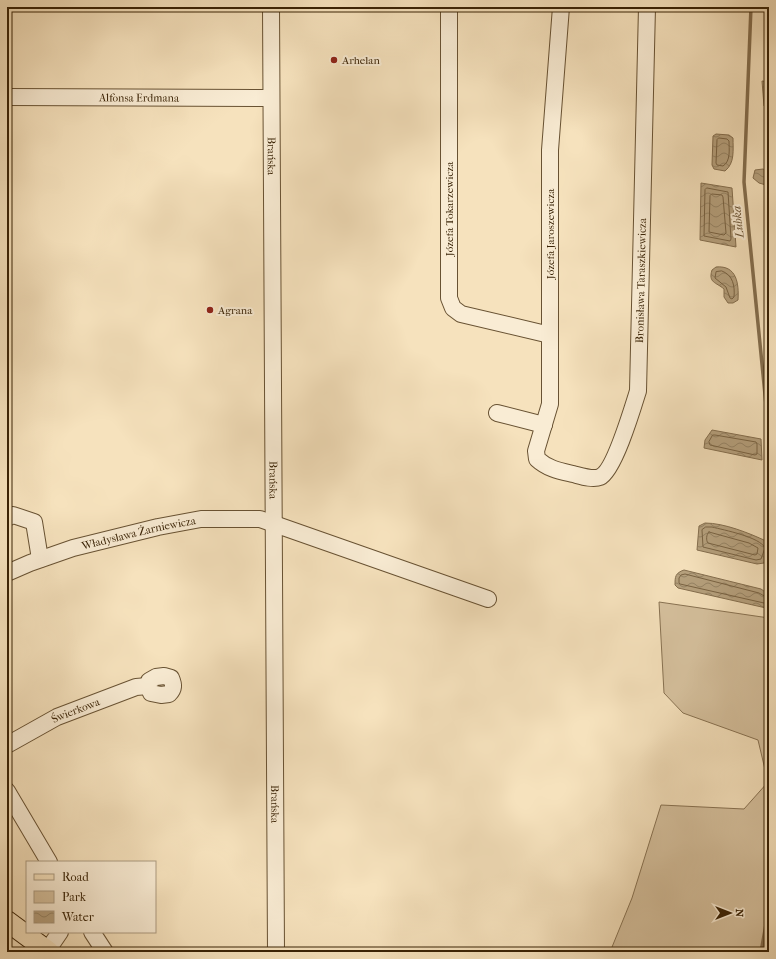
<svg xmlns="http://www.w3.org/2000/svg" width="776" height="959" viewBox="0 0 776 959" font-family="'IM FELL French Canon',serif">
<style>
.green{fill:#d6c19e;stroke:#887252}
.water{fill:url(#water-waves);stroke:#846e4e}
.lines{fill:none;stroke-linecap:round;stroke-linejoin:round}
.shore{stroke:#786242;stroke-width:1}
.stream{stroke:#846e4e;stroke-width:3.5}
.minor-casing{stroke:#685233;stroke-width:18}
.major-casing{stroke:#392205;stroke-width:22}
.minor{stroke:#f9ecd4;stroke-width:16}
.major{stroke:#f6e2bd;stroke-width:20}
.poi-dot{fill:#8f2418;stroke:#f9ecd4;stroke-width:1.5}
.labels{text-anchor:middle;stroke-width:4;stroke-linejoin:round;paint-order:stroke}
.poi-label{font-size:11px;fill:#392205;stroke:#f9ecd4;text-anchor:start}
.street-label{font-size:11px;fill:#392205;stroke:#f9ecd4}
.water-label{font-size:12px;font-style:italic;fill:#654e2f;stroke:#f9ecd4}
</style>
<defs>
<pattern id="water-waves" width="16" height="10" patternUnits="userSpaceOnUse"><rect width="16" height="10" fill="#b6a17e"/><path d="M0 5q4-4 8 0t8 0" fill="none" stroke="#958365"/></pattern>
</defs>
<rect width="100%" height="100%" fill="#f6e2bd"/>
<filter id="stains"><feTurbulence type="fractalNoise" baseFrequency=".005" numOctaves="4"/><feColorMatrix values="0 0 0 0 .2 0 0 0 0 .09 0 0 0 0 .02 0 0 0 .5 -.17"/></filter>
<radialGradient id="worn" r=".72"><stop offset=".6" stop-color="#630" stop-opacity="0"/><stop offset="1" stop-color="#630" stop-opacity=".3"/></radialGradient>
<path class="green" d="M659,602L769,618V952H610L632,898L661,805L744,809L768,782L758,740L683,713L664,693Z"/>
<path class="water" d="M762,81L769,82V106H764Z
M716,134L729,135L733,138C733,150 735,163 725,171L714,169L712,165L713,136Z
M763,169L769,172V183L766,185L759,183L753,178L755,170Z
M701,183L732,188L736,247L700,240Z
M716,267C737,265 739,284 738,300L733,303H728L724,297V289C716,282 708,283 712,270Z
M712,430L761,439L762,460L704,448L705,440Z
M705,523C724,523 749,533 766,541L768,547L764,563L757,564L697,550L699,526Z
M684,570L761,589C769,594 769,597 768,606L766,608L678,588L675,585C675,577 675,573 684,570Z"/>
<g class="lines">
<path class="shore" d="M719,138L727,139L729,141C729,149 731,161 723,166L717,165L716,163L717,140Z
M707,188L728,192L731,239L730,241L704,236L705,190Z
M712,194L722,195L723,197L726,233L724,235L709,232L710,196Z
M722,271C733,275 735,286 734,297L732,299L730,298L726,287L715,278L716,272Z
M713,435H715L756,442L757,444V454L755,455L710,445L709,442Z
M706,527H712C724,530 760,537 765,548L761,559L756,560L703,547L702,530Z
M709,532L749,543L758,548L757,554L755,555L708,543C706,541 706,534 709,532Z
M769,598L766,597L759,593L685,574L681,575L679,578V583L680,584L764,603H769"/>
<path class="stream" d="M751,7L744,182L769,435
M761,952L769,908"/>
<g class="minor-casing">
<g id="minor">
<path id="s1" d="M271,7L276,952"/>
<path d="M449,7V298L453,308L461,314L550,335"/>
<path id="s2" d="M561,7L550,150V404L536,451L537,459C548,469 560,471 573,474C581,476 593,480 600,477C614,471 633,407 638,391L647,7"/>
<path id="s3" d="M7,97L271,98"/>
<path d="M497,413L544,425"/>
<path d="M7,518L13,515L34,522L40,559"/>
<path id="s4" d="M7,573L30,563L73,548L158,527L201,519H260L488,599"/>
<path d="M164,676L171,678C174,685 174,689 169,694L161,695L151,693L148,686L149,681L156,677Z"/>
<path id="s5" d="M7,745L57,717L136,687L148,686"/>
<path d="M7,791L49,862"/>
<path d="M92,932L105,952"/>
<path d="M47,951L60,932"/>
</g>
</g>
<g class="major-casing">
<path id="major" d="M7,921L49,952"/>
</g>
<use href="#minor" class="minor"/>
<use href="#major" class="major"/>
</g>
<g class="poi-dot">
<circle cx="334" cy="60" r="4"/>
<circle cx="210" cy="310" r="4"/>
</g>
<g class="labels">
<g class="poi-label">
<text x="342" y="64">Arhelan</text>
<text x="218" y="314">Agrana</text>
</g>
<g class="street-label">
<text dy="4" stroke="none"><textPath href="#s3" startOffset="132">Alfonsa Erdmana</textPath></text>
<text dy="4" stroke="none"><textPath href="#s1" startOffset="149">Brańska</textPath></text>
<text transform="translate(449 209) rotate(-90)" y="4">Józefa Tokarzewicza</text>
<text transform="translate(550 234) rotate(-90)" y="4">Józefa Jaroszewicza</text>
<text dy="4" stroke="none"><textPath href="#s2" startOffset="727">Bronisława Taraszkiewicza</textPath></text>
<text dy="4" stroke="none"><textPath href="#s1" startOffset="473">Brańska</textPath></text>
<text dy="4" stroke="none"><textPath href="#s4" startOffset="138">Władysława Żarniewicza</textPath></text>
<text dy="4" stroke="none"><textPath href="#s5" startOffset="77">Świerkowa</textPath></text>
<text dy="4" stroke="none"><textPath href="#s1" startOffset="797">Brańska</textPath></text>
</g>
<g class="water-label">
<text transform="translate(738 222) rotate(-96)" y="4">Lubka</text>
</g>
</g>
<rect width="776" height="959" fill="none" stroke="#f6e2bd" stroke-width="24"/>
<rect x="8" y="8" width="760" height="943" fill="none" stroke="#392205" stroke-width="2"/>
<rect x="12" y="12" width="752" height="935" fill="none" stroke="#392205"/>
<rect x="26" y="861" width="130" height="72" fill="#f9ecd4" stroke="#ac9b81"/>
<rect x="34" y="874" width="20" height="6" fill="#f6e2bd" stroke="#ac9b81"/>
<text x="62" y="881" font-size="12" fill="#392205">Road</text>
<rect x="34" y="891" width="20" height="12" fill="#d6c19e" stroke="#ac9b81"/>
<text x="62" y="901" font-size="12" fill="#392205">Park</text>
<rect x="34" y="911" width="20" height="12" fill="url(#water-waves)" stroke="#ac9b81"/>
<text x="62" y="921" font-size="12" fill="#392205">Water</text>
<g transform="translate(730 913) rotate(90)" stroke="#f9ecd4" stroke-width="3" paint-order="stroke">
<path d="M0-3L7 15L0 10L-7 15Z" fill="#392205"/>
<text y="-6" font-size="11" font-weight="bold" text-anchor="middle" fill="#392205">N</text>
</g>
<rect width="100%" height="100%" filter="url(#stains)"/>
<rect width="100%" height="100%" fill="url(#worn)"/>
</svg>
